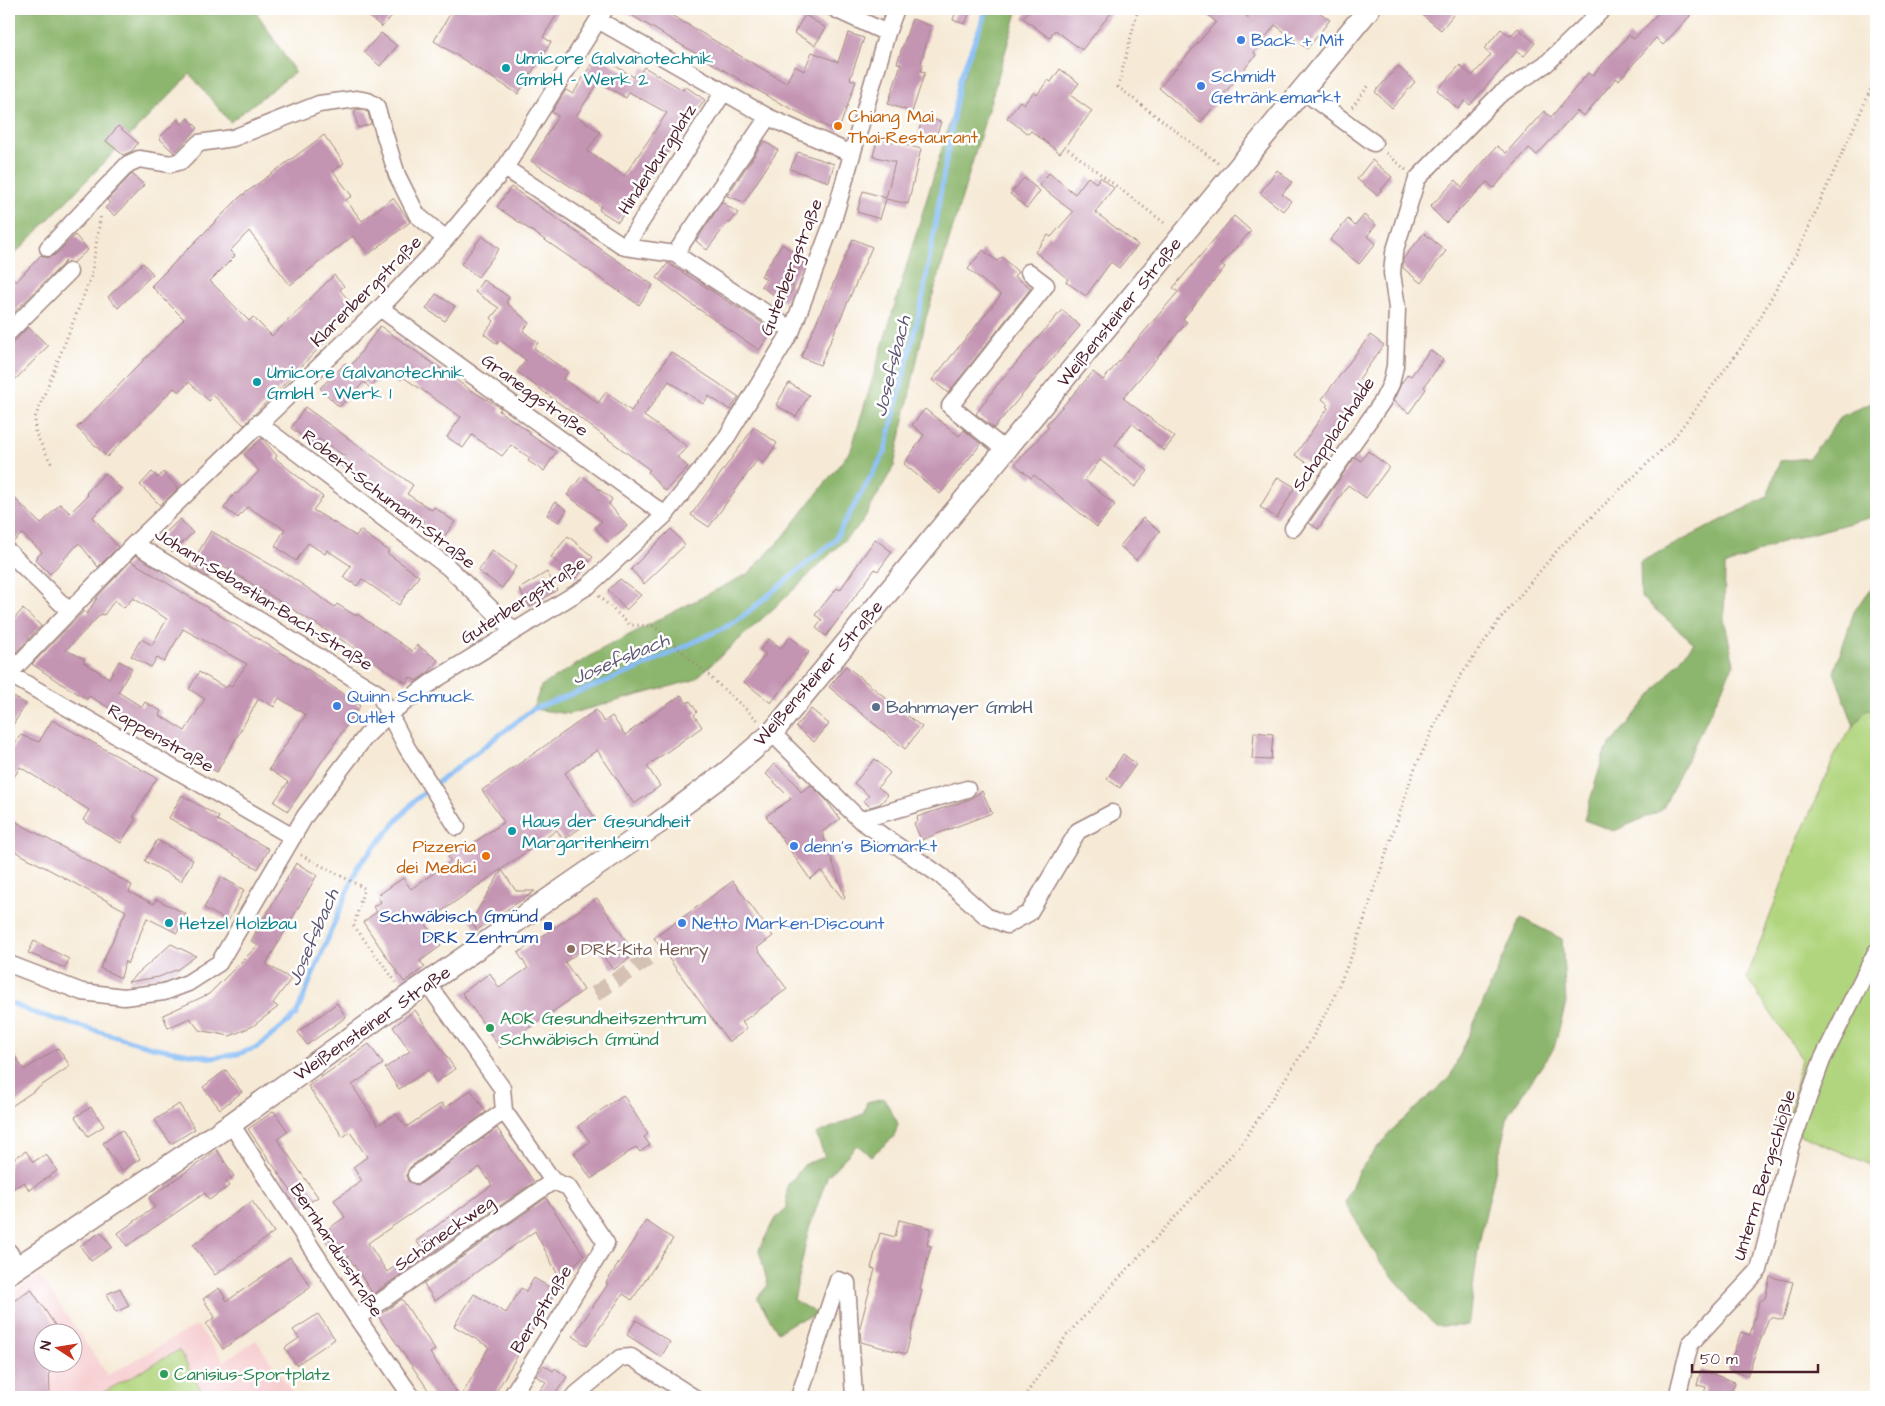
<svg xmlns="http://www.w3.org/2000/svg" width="1885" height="1406" viewBox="0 0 1885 1406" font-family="'Architects Daughter',sans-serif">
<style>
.built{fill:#f7cfd1;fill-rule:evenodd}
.green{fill:#b1d57e;stroke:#7e7a54}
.forest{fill:#8cb66d;stroke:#6b6a4c}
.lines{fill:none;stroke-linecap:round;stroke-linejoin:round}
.stream{stroke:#85bcf5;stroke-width:5}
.building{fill:#c495b3;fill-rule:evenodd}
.minor-tunnel{stroke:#d4c1b4;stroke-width:16;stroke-dasharray:16 8;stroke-linecap:butt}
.minor-casing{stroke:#a08480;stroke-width:19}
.major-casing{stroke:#a08480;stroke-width:24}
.path{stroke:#a08480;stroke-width:3;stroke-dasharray:1 4;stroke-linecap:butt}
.minor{stroke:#fff;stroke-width:16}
.major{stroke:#fff;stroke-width:21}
.shop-dot{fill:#3f7fe0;stroke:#fff;stroke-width:2}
.culture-dot{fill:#0f9aa8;stroke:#fff;stroke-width:2}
.food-dot{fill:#e8710a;stroke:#fff;stroke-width:2}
.service-dot{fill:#5c6f8a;stroke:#fff;stroke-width:2}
.transit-dot{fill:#1a4fb4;stroke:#fff;stroke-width:2}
.education-dot{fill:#8d6e63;stroke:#fff;stroke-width:2}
.leisure-dot{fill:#2e9e5b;stroke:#fff;stroke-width:2}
.labels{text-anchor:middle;stroke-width:5;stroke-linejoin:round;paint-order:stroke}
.shop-label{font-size:18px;fill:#366cbe;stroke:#fff;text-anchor:start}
.culture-label{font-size:18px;fill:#0d838f;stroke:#fff;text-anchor:start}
.food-label{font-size:18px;fill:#c56008;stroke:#fff;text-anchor:start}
.street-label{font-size:18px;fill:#4a1f2b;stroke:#fff}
.service-label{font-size:18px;fill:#4e5e75;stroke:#fff;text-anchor:start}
.transit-label{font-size:18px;fill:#164399;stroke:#fff;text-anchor:end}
.education-label{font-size:18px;fill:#785e54;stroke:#fff;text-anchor:start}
.leisure-label{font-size:18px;fill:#27864d;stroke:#fff;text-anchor:start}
.water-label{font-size:19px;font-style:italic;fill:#5f5672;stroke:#fff}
</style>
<rect width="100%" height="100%" fill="#fff"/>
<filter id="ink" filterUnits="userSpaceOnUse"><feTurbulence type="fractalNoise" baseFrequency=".02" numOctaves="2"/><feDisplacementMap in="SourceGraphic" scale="10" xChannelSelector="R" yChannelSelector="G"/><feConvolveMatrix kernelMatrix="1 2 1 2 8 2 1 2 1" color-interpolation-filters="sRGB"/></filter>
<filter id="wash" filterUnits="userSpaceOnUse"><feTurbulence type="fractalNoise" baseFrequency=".0096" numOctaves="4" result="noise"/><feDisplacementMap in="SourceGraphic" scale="20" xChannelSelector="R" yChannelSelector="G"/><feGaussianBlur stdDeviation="1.12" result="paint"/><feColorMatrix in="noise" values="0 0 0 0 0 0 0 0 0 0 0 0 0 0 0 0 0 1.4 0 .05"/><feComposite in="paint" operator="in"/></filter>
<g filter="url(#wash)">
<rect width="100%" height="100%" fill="#f6ead6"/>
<path class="built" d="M39,1275L108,1375L197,1325L224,1361L256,1340L295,1397H9V1296ZM42,1334H72V1364H42Z"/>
<path class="green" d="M1867,708L1876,714V1167L1787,1129L1801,1058L1747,978L1798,840L1839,746Z
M179,1350L205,1397H95Z"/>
<path class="forest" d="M9,9H261L257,13L295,72L230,122L190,74L14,255L9,248Z
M984,9H1018L926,318L894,466L861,524L784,599L694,680L569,714L533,709L541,686L602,649L749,573L784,536L851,450Z
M1876,401V516L1784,541L1725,566L1724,619L1734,664L1662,810L1614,831L1584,820L1605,751L1694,643L1641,597L1640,562L1767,497L1780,461L1809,458L1842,416Z
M1876,583V714L1867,709L1854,726L1834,672L1855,609Z
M1521,918L1562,939L1566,1003L1554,1048L1508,1115L1479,1243L1468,1326H1435L1381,1263L1345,1202L1358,1172L1393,1129L1450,1077Z
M884,1098L898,1124L894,1137L871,1156L857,1145L827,1177L808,1232L794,1300L819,1315L796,1321L778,1332L757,1298L768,1285L759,1250L774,1220L787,1209V1186L805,1164L825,1157L816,1134L863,1114L867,1102Z"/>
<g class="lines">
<path class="stream" d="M9,1002L31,1012L152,1047L212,1058L238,1054L258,1047L296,1015L358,866L415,800L533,709L633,671L736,622L834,541L885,452L923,297L960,78L987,9"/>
</g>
<g id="blocks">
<path class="building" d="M360,9H398L382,27Z
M453,9H560L543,37L551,42L518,94L434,41Z
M621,9H661L786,83L795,66L804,71L812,52L838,62L848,33L864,38L850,79L856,81L838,132L774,100Z
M957,9H971L965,24L953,20Z
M1030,9H1114L1082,50L1055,30L1049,38L1023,18Z
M1201,9H1315L1330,20L1307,49L1275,25L1254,52L1256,55L1200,123L1159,88L1216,22Z
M1415,9H1458L1441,30Z
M1662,9H1683L1690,16L1663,45L1656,38L1619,80L1616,78L1584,116L1577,111L1537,155L1529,148L1494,188L1487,182L1446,223L1430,207L1456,180L1462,187L1497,146L1506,153L1544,111L1551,117L1588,73L1592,76L1629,35L1634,39Z
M805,15L826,28L815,45L794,33Z
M912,19L931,26L921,63L923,65L921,71L925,72L912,112L888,104L901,64L897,63Z
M1518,28L1535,43L1524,56L1517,51L1470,105L1465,101L1458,109L1437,90L1460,65L1472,76L1491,55L1484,49L1501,29L1510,36Z
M381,33L397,46L380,66L364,52Z
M597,55L637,79L644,67L683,90L685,86L705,100L618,222L599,210L601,206L531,161L558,116L552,112L566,90L573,94ZM599,82L626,98L629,92L667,113L624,176L587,151L600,132L576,116Z
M1398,66L1415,82L1392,108L1375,92Z
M1060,69L1079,83L1070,95L1092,111L1060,153L1031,131L1028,134L1007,118L1020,101L1024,104L1034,92L1037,95L1048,80L1051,82Z
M358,109L368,112L371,124L358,128L354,111Z
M923,116L941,122L935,139L918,134Z
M188,118L198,128L174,153L159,138L178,119L182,124Z
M118,126L138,143L132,151L123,155L106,141Z
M324,135L344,163L333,171L352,196L346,200L362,221L393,198L410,222L369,254L353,236L290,285L249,231L230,251L235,256L210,281L249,321L253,317L272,336L334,275L344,286L340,290L353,305L321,334L327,340L244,425L214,396L209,401L189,382L179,392L174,388L107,457L77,428L184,319L151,286L240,197Z
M878,138L921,149L908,204L886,199L880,219L857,212L863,191L886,198L895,162L873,156Z
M764,141L778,150L744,202L727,196Z
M798,152L834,164L829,182L790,169Z
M1372,160L1392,177L1377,195L1357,179Z
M1277,170L1292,182L1282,194L1291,201L1283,211L1260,193Z
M1049,173L1075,194L1088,177L1096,183L1100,177L1114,188L1095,212L1138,245L1119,268L1111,262L1086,296L1066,282L1068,279L1035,252L1048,235L1051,237L1073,212L1039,185Z
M132,174L144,185L115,216L105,208L110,203L107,200Z
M1024,178L1040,191L1027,208L1010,194Z
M511,187L653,285L639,305L497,207Z
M722,202L738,213L730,223L728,222L707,250L696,241Z
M1364,215L1376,225L1367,236L1376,243L1359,264L1330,240L1348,219L1355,226Z
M1234,216L1251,231L1221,264L1225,267L1183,319L1187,322L1123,398L1175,437L1164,451L1132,423L1115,445L1148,471L1135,487L1100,460L1085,480L1115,505L1097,527L1034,475L1031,478L1015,464L1049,427L1046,425L1093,372L1103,380L1178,292L1173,288Z
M1424,233L1446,251L1421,283L1403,268V259Z
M75,235L88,250L73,263L66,261L9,317V275L16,282L41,255L46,258L55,255Z
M482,236L499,249L478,277L461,264Z
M853,239L872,247L820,365L801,357Z
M782,244L805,260L789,284L794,287L784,302L761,286L766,279L761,276Z
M983,250L997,261L1002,257L1018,272L1014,276L1031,288L948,393L932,380L1001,295L968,269Z
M143,263L153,274L118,308L108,297Z
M668,263L773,330L759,350L694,306L657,278Z
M483,280L509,297L506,302L529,323L523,331L538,343L534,348L568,372L563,379L598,403L606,392L631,411L671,352L739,397L730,410L709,396L703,404L669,381L644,416L688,447L677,457L688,467L665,491L648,472L650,470L517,372L526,360L500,340L497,344L484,334L494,321L491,318L499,308L475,292Z
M436,294L455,306L445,321L426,309Z
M1062,310L1080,326L994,428L976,414L997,385Z
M380,326L469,389L496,405L501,408L499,411L530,432L529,434L556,452L544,471L528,461L530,458L511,445L502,456L472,435L463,448L447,437L461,417L403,377L401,380L388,371L370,388L364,382L339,407L320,388L346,363L350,367Z
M28,327L48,346L9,386V347Z
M1370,335L1384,345L1359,379L1368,385L1312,466L1295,455L1328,408L1326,406L1328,404L1322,399Z
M1430,350L1443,360L1424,387L1426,389L1409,413L1393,401L1402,382L1408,374L1411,376Z
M789,383L809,395L796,417L776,405Z
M305,407L413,485L407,494L432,510L434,507L455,522L443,538L423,523L425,521L399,506L340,465L346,457L319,439L315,445L291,428Z
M925,409L959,436L964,430L981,444L940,494L904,464L924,435L912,425Z
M754,427L777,443L764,463L758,459L709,527L691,515Z
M262,438L277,456L275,458L323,497L313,510L356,536L360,530L389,551L387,553L419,576L399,605L362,579L357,586L343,577L351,566L327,550L325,554L308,543L296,561L275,546L285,529L247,507L238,518L224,508L235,493L237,494L259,471L244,454Z
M1368,451L1389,467L1366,498L1348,485L1318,529L1309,523L1355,457L1361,461Z
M152,472L158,478L163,472L178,488L160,505L140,485Z
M105,473L121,489L93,517L118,547L98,567L79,543L50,574L35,559L42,552L22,534L12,543L9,542V493L41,524L60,504L70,513L88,495L86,493Z
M582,476L612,499L609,504L627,526L608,542L595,527L602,521L567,495Z
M1278,477L1295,487L1277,518L1260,507Z
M555,502L567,510L559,522L547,515Z
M1143,518L1160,531L1136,560L1120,546Z
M180,519L193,533L172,552L159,539Z
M671,529L685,545L644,584L631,569Z
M211,531L287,574L335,607L337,604L356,616L357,614L412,651L417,645L438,660L429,672L416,681L410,677L406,683L348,644L217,562L208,577L190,566Z
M568,536L593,557L576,578L551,557Z
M875,539L892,552L878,571L875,569L826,636L816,628L822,620L815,615L837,588L840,590Z
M492,550L516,567L502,588L478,571Z
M131,561L306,668L360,706L288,811L274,802L288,782L269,769L306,715L279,698L274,707L259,698L217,772L89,696L87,699L60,683L32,664L84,611L87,614L98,596ZM133,598L167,619L152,645L141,639L131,656L151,667L157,658L164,662L183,629L247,664L231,687L228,685L226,688L199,672L189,689L205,699L185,731L159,715L161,711L145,702L142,707L118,692L132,668L119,661L109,678L83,662L85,659L66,650L101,614L104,615L115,600L124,608Z
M547,572L557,590L530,607L519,589Z
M620,579L641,595L626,610L608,590Z
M23,609L41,626L16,652L9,648V624Z
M790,637L809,652L771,703L744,682L766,654L760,650L769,639L781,648Z
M846,666L922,727L905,749L829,687Z
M9,694L26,704L9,731Z
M681,695L687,703L690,701L697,712L694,715L702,727L647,766L660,786L634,804L597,750L565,773L595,818L563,840L557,830L425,923L441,946L420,961L425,967L404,982L363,922L377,912L373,907L381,902L377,896L403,878L411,889L451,861L448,857L464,845L466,848L504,822L482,790L596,710L604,722L612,716L625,735Z
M811,709L829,724L814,742L796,727Z
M52,720L157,778L133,817L136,818L121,843L83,820L89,810L20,767L9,786V755L20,735L39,742Z
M1254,732L1273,734L1271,760L1252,759Z
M1123,754L1136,764L1120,788L1107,779Z
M875,759L890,773L878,787L888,795L880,804L870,807L864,801L869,796L854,783Z
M775,764L795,783L801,792L811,785L826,800L840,819L822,832L845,898L843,899L821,871L810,879L766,816L791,799L766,774Z
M982,791L992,813L921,840L914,823L918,821L917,817L970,799Z
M182,795L219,817L217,820L269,849L258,869L169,818Z
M9,818L132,885L129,892L154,904L156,899L186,914L177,933L147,918L127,964L125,961L121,978L100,968L126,911L9,848Z
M157,840L193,860L181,881L145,861Z
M296,863L317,875L266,964L291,979L273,1003L278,1007L253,1026L230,1036L199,1030L190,1018L168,1028L163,1015L209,994L258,945L251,941Z
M502,870L516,891H535L477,930L471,921Z
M221,877L244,890L228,921L204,908Z
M733,881L773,936L757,948L787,989L742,1022L747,1029L729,1042L654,938Z
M597,898L635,954L613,970L594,942L565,962L584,990L500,1048L462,993L490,973L499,988L528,968L518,953Z
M34,941L69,959L65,968L28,953Z
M171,944L196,956L178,969L159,977L128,982Z
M337,1003L346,1017L307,1045L298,1032Z
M415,1010L455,1069L436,1082L428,1070L399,1089L385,1068L410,1051L393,1027Z
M369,1044L383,1064L352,1085L378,1125L396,1114L406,1127L442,1103L445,1108L471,1090L486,1112L410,1167L406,1176L408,1181L417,1185L422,1183L497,1128L534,1182L373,1294L348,1256L340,1261L321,1234L345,1217L334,1200L362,1181L353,1167L367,1157L350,1132L343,1137L308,1086ZM480,1167L492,1185L416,1241L421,1247L387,1272L368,1243Z
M9,1047L24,1070L58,1048L70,1066L9,1108Z
M226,1070L242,1092L220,1109L203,1087Z
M623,1095L648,1134L644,1137L650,1145L640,1152L636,1147L591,1179L574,1153L590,1142L578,1126Z
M179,1104L195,1129L171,1144L155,1120Z
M91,1107L104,1126L88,1136L75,1117Z
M274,1111L288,1132L277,1139L318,1197L302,1207L248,1129Z
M122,1130L140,1159L121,1171L103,1143Z
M217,1150L234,1176L226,1182L229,1186L209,1200L205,1193L127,1246L118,1233L155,1207L149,1198Z
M26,1151L33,1162L46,1154L57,1171L29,1190L24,1182L9,1191V1162Z
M546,1198L584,1255L560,1279L535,1231L435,1301L424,1284Z
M252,1201L274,1232L215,1275L193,1245Z
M899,1220L931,1228L927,1245L931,1246L920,1289L922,1290L906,1354L861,1342L860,1327L875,1269L871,1268L880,1233L895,1237Z
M646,1221L673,1239L632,1300L623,1294L587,1346L573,1336L608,1284L606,1283Z
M101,1232L112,1247L91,1261L80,1246Z
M290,1257L311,1287L223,1349L206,1324L215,1317L203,1299L219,1288L227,1301Z
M1770,1277L1793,1282L1783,1320L1771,1317L1768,1320L1747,1376L1728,1369L1741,1332L1750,1335L1759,1302L1765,1298Z
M534,1278L556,1291L493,1397H461L489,1347L454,1326L474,1294L506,1313L521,1288L526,1291Z
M120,1288L129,1306L116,1312L107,1294Z
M31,1289L61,1334H42V1364H49L50,1397H9V1304Z
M402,1299L435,1350L430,1353L460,1397H433L378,1316Z
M318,1314L335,1339L296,1365L285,1348L299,1338L293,1330Z
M636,1320L670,1342L661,1357L627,1335Z
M544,1365L553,1371L555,1368L567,1377L553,1397H535L546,1382L536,1376Z
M1701,1370L1735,1382L1729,1397H1703L1706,1387L1697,1385Z"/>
</g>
</g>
<g filter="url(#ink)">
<use href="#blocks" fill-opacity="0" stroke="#a08480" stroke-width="1"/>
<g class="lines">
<path class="minor-tunnel" d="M595,994L652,956"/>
<g class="minor-casing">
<path id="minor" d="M835,9L887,33
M598,20L768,117L852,154
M1302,90L1374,143
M505,168L625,247L675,254L792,330
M625,247L723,93
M48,248L128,164L139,159L171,164L181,161L199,143L233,138L319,104L357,99L368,101L376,106L397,175L417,215L446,239
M675,254L768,117
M380,308L665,515
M9,332L69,272
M258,423L448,567L514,631
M1005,450L950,406L1046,285L1029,272
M1293,528L1382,402L1391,384L1395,366L1397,308L1392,273L1394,253L1417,179L1499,95L1547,63L1603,9
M135,544L379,694L407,748L457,827
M9,552L68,610
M772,733L860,820L967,789
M860,820L941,876L986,916L1007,925L1029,913L1078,831L1112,813
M293,837L9,674L132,546L380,308L446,239L505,168L605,9
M9,964L82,992L124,997L164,992L188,983L219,963L305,816L366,736L390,713L435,680L588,586L665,515L725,440L792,330L832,224L887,33L896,9
M427,983L502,1088L504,1111L553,1181L568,1187L606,1243L511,1397
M231,1124L357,1318L412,1397
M416,1175L504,1111
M9,1252L18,1267
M357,1318L553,1181
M573,1397L620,1358L631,1357L693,1397
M799,1397L838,1280L847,1283L854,1397
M1677,1397L1690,1344L1759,1270L1790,1148L1822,1060L1876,952"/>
</g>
<g class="major-casing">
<path id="major" d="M9,1273L231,1124L407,997L657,824L726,773L772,733L1369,9"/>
</g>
<path class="path" d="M1138,9L1118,87L1218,163
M1247,17L1253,9
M1352,107L1370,84
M1068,149L1167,225
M1386,153L1406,170
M51,463L35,432V418L91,277L101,214
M599,596L630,625L654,626L760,722
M301,855L364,888L354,926L396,982
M1024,1397L1067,1335L1239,1147L1310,1042L1333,999L1354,950L1414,770L1441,712L1460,677L1498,622L1560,547L1673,439L1749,337L1798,251L1876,78"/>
<use href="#minor" class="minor"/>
<use href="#major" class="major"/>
</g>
</g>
<g class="shop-dot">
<circle cx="1241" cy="40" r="5"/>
<circle cx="1201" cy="86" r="5"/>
<circle cx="337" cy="706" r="5"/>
<circle cx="794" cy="846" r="5"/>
<circle cx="682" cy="923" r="5"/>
</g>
<g class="culture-dot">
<circle cx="506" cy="68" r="5"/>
<circle cx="257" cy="382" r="5"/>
<circle cx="512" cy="831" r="5"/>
<circle cx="169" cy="923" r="5"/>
</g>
<g class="food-dot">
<circle cx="838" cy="126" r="5"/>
<circle cx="486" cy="856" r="5"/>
</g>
<circle class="service-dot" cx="876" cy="707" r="5"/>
<rect class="transit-dot" x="543" y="921" width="10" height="10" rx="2.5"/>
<circle class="education-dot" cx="571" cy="949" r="5"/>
<g class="leisure-dot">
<circle cx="490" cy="1028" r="5"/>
<circle cx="164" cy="1374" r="5"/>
</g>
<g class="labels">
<g class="shop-label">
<text x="1251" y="46">Back + Mit</text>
<text x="1211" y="82">Schmidt<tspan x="1211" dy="21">Getränkemarkt</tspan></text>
<text x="347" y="702">Quinn Schmuck<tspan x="347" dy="21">Outlet</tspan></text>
<text x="804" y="852">denn's Biomarkt</text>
<text x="692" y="929">Netto Marken-Discount</text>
</g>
<g class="culture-label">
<text x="516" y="64">Umicore Galvanotechnik<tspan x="516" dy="21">GmbH - Werk 2</tspan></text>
<text x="267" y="378">Umicore Galvanotechnik<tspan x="267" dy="21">GmbH - Werk 1</tspan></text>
<text x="522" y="827">Haus der Gesundheit<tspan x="522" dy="21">Margaritenheim</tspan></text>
<text x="179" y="929">Hetzel Holzbau</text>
</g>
<g class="food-label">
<text x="848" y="122">Chiang Mai<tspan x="848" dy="21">Thai-Restaurant</tspan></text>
<text x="476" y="852" text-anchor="end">Pizzeria<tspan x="476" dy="21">dei Medici</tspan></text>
</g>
<g class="street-label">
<text transform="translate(657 159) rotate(-57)" y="6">Hindenburgplatz</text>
<text transform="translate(791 267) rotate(-69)" y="6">Gutenbergstraße</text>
<text transform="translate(366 291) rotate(-45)" y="6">Klarenbergstraße</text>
<text transform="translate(1119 312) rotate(-51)" y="6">Weißensteiner Straße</text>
<text transform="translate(535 395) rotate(36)" y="6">Graneggstraße</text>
<text transform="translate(1333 434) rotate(-56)" y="6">Schapplachhalde</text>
<text transform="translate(389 499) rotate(38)" y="6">Robert-Schumann-Straße</text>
<text transform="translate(264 599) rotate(32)" y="6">Johann-Sebastian-Bach-Straße</text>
<text transform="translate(523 600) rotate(-33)" y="6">Gutenbergstraße</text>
<text transform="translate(818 673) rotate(-49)" y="6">Weißensteiner Straße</text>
<text transform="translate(161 738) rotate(30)" y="6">Rappenstraße</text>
<text transform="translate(372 1023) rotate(-35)" y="6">Weißensteiner Straße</text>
<text transform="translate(1764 1175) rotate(-73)" y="6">Unterm Bergschlößle</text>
<text transform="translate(444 1233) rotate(-35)" y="6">Schöneckweg</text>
<text transform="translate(337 1250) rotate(57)" y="6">Bernhardusstraße</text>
<text transform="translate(541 1309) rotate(-58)" y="6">Bergstraße</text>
</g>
<g class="service-label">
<text x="886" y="713">Bahnmayer GmbH</text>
</g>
<g class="transit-label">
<text x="538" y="922">Schwäbisch Gmünd<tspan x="538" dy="21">DRK Zentrum</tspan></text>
</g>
<g class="education-label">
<text x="581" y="955">DRK-Kita Henry</text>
</g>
<g class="leisure-label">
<text x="500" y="1024">AOK Gesundheitszentrum<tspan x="500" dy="21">Schwäbisch Gmünd</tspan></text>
<text x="174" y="1380">Canisius-Sportplatz</text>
</g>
<g class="water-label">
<text transform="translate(891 366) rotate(-76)" y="7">Josefsbach</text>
<text transform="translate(620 658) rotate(-23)" y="7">Josefsbach</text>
<text transform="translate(312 937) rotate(-67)" y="7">Josefsbach</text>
</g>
</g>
<rect width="1885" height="1406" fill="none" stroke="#fff" stroke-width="30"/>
<g transform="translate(58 1348) rotate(282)"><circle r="24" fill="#ffffff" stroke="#b7a5aa"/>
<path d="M0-4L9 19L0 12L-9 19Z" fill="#c8321e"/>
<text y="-8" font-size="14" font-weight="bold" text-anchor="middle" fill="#4a1f2b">N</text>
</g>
<path d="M1692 1364v8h126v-8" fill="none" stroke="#4a1f2b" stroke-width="2.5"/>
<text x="1700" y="1364" font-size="15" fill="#4a1f2b" stroke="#ffffff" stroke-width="4" paint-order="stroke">50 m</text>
</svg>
